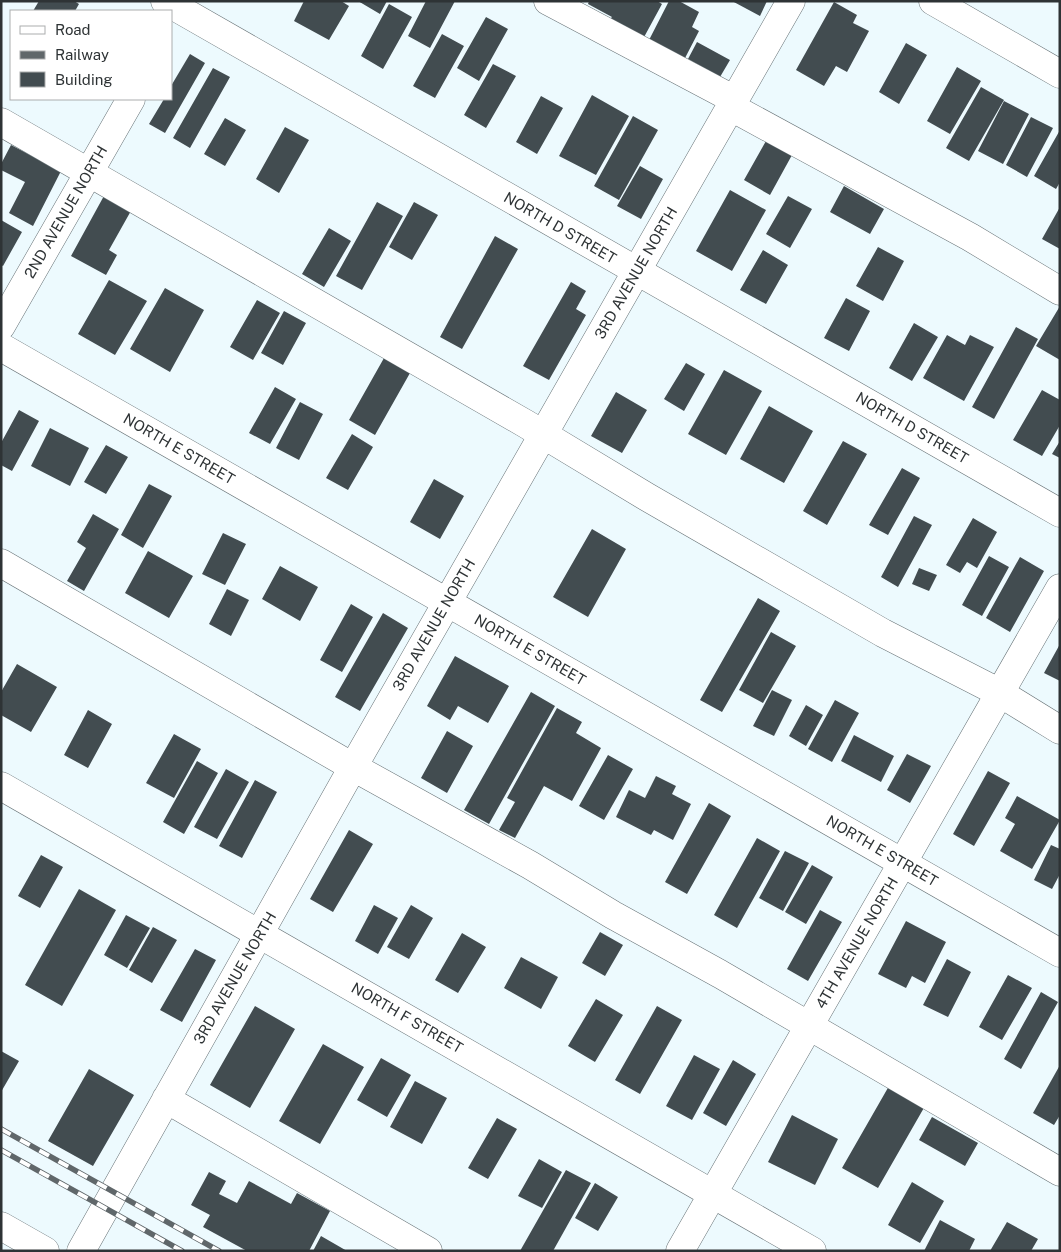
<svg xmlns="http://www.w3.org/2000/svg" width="1061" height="1252" viewBox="0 0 1061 1252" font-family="'Public Sans',sans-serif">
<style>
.building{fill:#424c50}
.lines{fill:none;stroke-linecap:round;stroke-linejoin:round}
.minor-casing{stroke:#687377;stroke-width:29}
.minor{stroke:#fff;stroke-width:28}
.rail-casing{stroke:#60676a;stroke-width:5.5}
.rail{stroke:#fff;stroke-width:4;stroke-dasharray:11;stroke-linecap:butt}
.labels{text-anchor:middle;stroke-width:5;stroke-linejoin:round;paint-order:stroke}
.street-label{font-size:15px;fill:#2e3335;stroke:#fff}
</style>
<rect width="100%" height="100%" fill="#edfafe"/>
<path class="building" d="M39,1H74L79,4L75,11H33Z
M304,1H341L349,6L329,40L294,21Z
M358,1H387L380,14Z
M426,1H455L430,48L408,36Z
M589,1H657L662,4L643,39L609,20L612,17L588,4Z
M669,1H679L699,12L692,27L699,31L684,60L648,42Z
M732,1H767L760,16Z
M834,2L857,15L853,23L869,31L847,72L836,66L824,86L796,70Z
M389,4L412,17L383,69L361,56Z
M486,17L508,29L479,81L457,68Z
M442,34L464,46L435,98L413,86Z
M697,42L730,60L720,77L688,59Z
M906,43L927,55L899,104L879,92Z
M190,54L205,63L165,133L149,124L164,99H171V86Z
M493,64L516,76L486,128L464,115Z
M957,67L981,81L950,134L927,121Z
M213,68L230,77L190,148L173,138Z
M981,87L1004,100L969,161L946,148Z
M592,95L629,116L596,175L559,156Z
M541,96L563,108L537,154L516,142Z
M1004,101L1029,114L1003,164L978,151Z
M633,116L658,130L619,200L594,186Z
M1031,117L1053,128L1027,177L1006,165Z
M225,118L246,130L225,166L204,154Z
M285,127L309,140L279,193L256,179Z
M1060,130V182L1056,189L1034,176Z
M766,141L792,155L770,195L744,180Z
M11,145L61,171L33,226L9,213L25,182L1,170V164Z
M640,166L663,179L641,219L617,206Z
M844,186L884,209L870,234L830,212Z
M730,190L766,210L732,271L696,251Z
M105,194L132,209L109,250L117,255L106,275L71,256Z
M788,196L812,209L790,248L766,234Z
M377,202L403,216L362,290L336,276Z
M414,202L438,215L412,260L389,247Z
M1060,207V249L1042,239Z
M1,220L22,232L3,266L1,265Z
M329,228L351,241L324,287L302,274Z
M495,236L518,249L462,349L440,337Z
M878,247L904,261L883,301L856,286Z
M763,250L788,265L766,304L740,290Z
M109,280L147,301L115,355L78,334Z
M571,282L586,291L576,309L586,315L549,380L523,366Z
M165,288L204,310L170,372L130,349Z
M846,298L870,311L849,351L824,338Z
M257,300L280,313L253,360L230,347Z
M1060,306V360L1036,346Z
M284,311L306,323L283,365L261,353Z
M914,323L938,337L912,381L889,368Z
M1016,327L1038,339L994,419L972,407Z
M947,335L965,345L970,335L994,347L964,401L923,378Z
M384,358L410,373L375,435L349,420Z
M686,363L705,374L684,411L664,399Z
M724,370L762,391L726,455L688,434Z
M275,387L296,399L270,444L249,433Z
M1042,390L1060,400V425L1042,456L1013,440Z
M616,392L647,410L622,453L591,436Z
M300,402L323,414L299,460L276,448Z
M769,406L813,431L784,483L740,459Z
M19,410L39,421L12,471L1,465V443Z
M50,428L89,448L70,486L31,466Z
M352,434L373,447L348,490L326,478Z
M843,441L867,454L827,525L803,511Z
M1060,441V458L1052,454Z
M106,445L128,457L106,494L84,482Z
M902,468L920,478L888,535L869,525Z
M434,479L464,496L440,539L410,522Z
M149,484L172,496L143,548L121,535Z
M93,514L119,529L84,591L67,581L86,548L77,542Z
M914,516L932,525L898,587L881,577Z
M973,518L997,532L977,568L967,562L960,573L946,565Z
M592,529L626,549L588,617L553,597Z
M223,533L246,544L225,585L202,574Z
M148,551L193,576L169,618L125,593Z
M989,556L1009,567L982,616L962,605Z
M1020,557L1044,571L1010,632L986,618Z
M280,566L318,587L300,621L262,599Z
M919,568L937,575L929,591L912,584Z
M227,589L249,600L231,636L209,624Z
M758,598L780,611L722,712L700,700Z
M351,604L373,617L342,672L320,660Z
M383,613L408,628L360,711L335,697Z
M771,632L796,646L763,703L739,690Z
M1060,644V681L1044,673Z
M455,656L509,686L488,723L458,706L450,720L427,706Z
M17,664L57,687L31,732L1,715V692Z
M772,690L792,700L774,736L753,726Z
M531,692L555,706L489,824L464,810Z
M835,700L859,713L832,762L808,749Z
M806,705L823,715L806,746L789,736Z
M557,708L582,722L576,733L601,748L572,801L544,786L515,838L499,830L515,802L507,798Z
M88,710L112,724L88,768L64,755Z
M447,731L473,746L447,793L421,778Z
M174,734L201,749L174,798L146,783Z
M854,735L894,756L881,782L841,761Z
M907,754L931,766L910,803L887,790Z
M608,755L633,769L604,820L579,806Z
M197,761L218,773L184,834L163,822Z
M226,769L249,782L217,839L194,827Z
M988,771L1010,783L974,846L953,834Z
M656,776L676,786L672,794L691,804L673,840L654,830L651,835L616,817L629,790L645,798Z
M255,780L277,792L242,858L219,846Z
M1017,796L1060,820L1032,869L1000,851L1015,824L1005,818Z
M709,803L731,816L687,894L665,882Z
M349,830L373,844L333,912L310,899Z
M757,838L780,851L737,928L714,915Z
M1051,845L1060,849V874L1052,889L1034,880Z
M785,851L809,863L783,911L759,898Z
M41,855L63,867L40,908L18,896Z
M812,865L833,877L806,924L785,912Z
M79,889L116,910L62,1006L25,985Z
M374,905L398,918L378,954L355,941Z
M411,905L433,918L409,959L387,947Z
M820,910L842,922L808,981L787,969Z
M126,915L150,928L127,968L104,955Z
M906,921L946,942L925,983L912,976L906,988L878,974Z
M153,927L177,940L152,983L129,970Z
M600,932L623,945L605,976L582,963Z
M462,933L486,947L458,993L435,980Z
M195,949L216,960L182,1022L160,1010Z
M521,957L558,977L541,1009L504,988Z
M947,959L971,972L948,1017L923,1005Z
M1008,975L1032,988L1002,1040L979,1027Z
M1041,992L1058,1002L1021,1069L1004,1059Z
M596,999L623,1015L595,1062L568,1046Z
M255,1006L295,1029L250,1108L210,1085Z
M657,1006L682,1020L640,1094L615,1080Z
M323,1044L364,1067L320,1144L279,1121Z
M1,1051L19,1061L1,1092Z
M694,1055L720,1069L692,1120L666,1106Z
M381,1058L411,1075L387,1117L357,1100Z
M733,1060L756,1074L726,1126L703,1113Z
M1060,1065V1115L1054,1125L1033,1113Z
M89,1069L134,1095L93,1166L48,1141Z
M415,1081L447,1098L422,1144L390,1127Z
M889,1086L925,1106L878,1188L842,1168Z
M792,1115L838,1139L815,1185L768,1162Z
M932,1117L978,1143L965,1166L919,1140Z
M497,1118L517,1129L488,1179L468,1168Z
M539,1159L562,1172L542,1208L518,1196Z
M566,1170L591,1183L553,1251H520Z
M209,1172L226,1181L219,1194L237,1203L249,1181L291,1204L297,1193L330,1211L309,1251H247L203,1227L210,1215L191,1205Z
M912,1182L944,1201L920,1243L888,1225Z
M595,1183L618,1197L598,1231L575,1218Z
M940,1220L975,1239L969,1251H924Z
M1007,1222L1038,1239L1031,1251H990Z
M321,1236L347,1251H313Z"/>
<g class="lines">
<g class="minor-casing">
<path id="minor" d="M165,1L1060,513
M548,1L735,100
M933,1L1060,74
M731,107L970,237L1060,291
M1,122L526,424L647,497L883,633L1000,693L1060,730
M1,326L131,99
M1,347L1060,953
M1,563L353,767L530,865L613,915L720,974L1060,1172
M1,786L812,1251
M166,1099L428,1251
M1,1226L45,1251
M81,1251L353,767L791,1
M680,1251L1060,588"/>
</g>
<use href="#minor" class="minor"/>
<g class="rail-casing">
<path id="rail" d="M1,1129L219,1251
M1,1150L182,1251"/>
</g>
<use href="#rail" class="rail"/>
</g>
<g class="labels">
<g class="street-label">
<text transform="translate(66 212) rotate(-60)" y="5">2ND AVENUE NORTH</text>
<text transform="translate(560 228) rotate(30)" y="5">NORTH D STREET</text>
<text transform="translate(636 273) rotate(-60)" y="5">3RD AVENUE NORTH</text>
<text transform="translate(912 428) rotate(30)" y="5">NORTH D STREET</text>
<text transform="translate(179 449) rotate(30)" y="5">NORTH E STREET</text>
<text transform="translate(434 625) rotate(-60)" y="5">3RD AVENUE NORTH</text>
<text transform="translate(530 650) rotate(30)" y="5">NORTH E STREET</text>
<text transform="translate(882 851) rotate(30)" y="5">NORTH E STREET</text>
<text transform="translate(857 943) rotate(-60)" y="5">4TH AVENUE NORTH</text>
<text transform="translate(235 978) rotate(-60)" y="5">3RD AVENUE NORTH</text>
<text transform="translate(407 1018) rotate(30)" y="5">NORTH F STREET</text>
</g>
</g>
<rect width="1061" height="1252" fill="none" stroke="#2e3335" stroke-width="5"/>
<rect x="10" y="10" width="162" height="90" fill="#ffffff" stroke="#abadae"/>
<rect x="20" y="26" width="25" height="8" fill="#ffffff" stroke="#abadae"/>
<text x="55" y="35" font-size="15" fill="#2e3335">Road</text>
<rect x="20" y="51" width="25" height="8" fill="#60676a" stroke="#abadae"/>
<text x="55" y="60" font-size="15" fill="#2e3335">Railway</text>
<rect x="20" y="72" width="25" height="15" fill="#424c50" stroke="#abadae"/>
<text x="55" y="85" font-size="15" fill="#2e3335">Building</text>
</svg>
